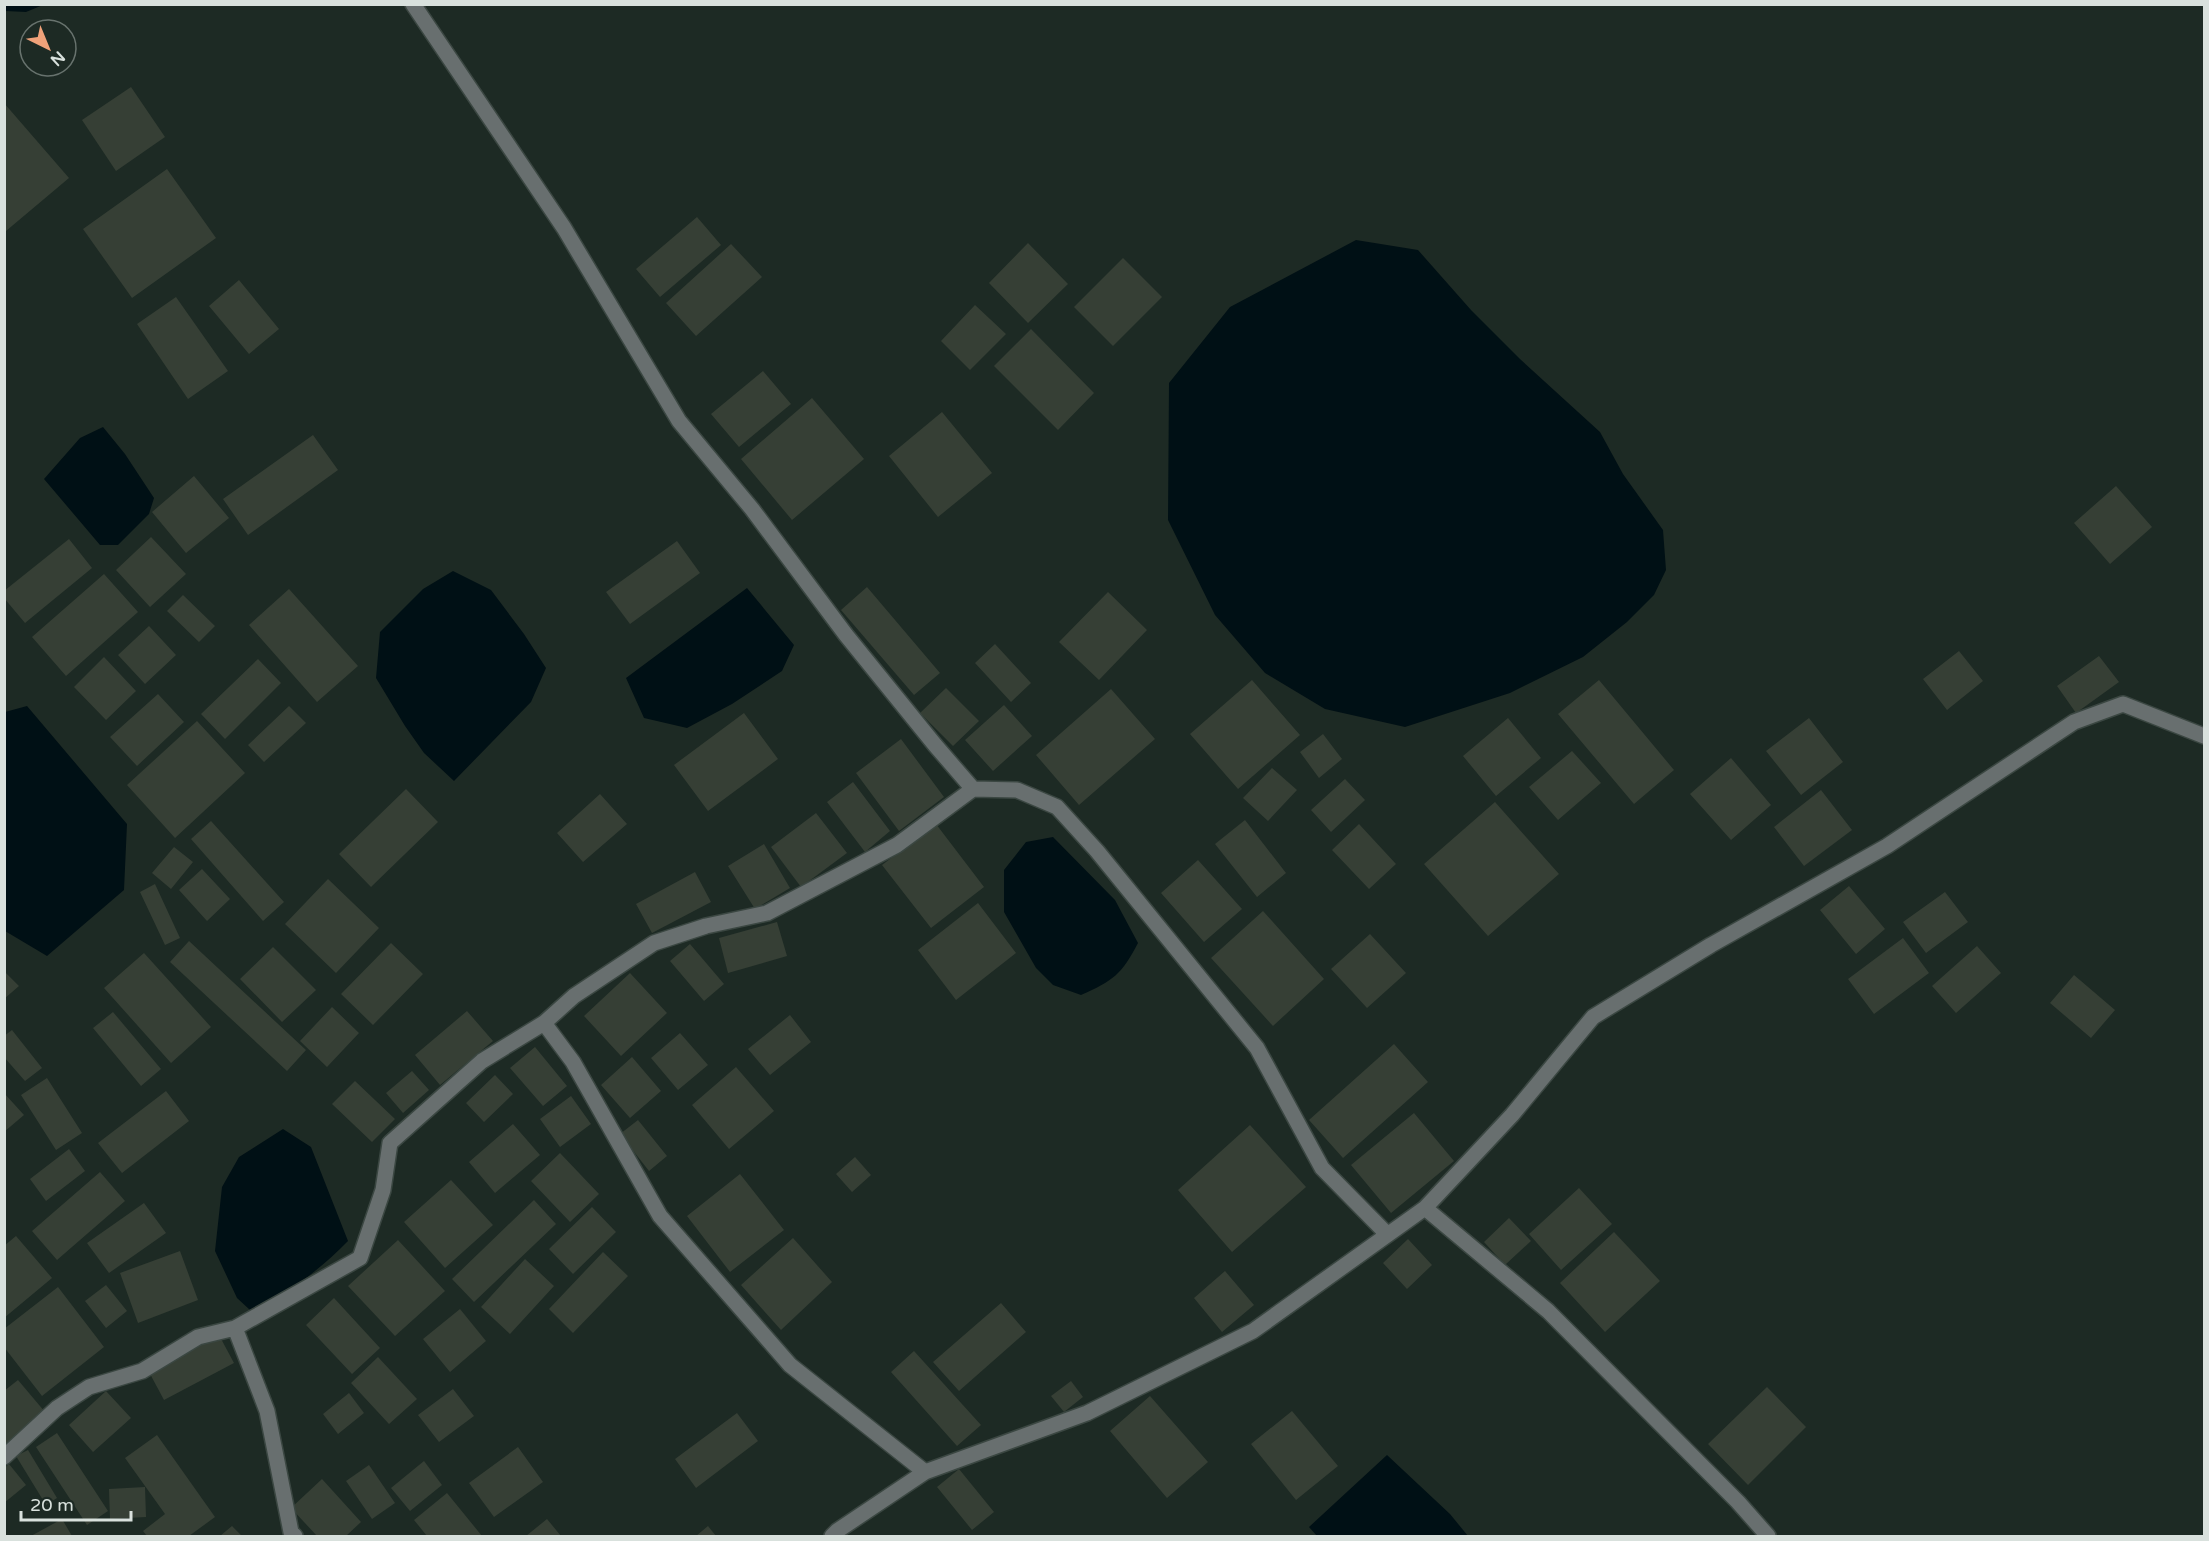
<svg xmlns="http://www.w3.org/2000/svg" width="2209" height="1541" viewBox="0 0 2209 1541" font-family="'Varela Round',sans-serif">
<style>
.water{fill:#001015}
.building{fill:#363f35}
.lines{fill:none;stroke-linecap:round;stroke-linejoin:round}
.minor-casing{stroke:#3b4742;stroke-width:18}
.minor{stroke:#686f6f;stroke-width:15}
</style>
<rect width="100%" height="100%" fill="#1d2a24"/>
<path class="water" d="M5,4H43V5L26,12L5,11Z
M1356,240L1418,250L1471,310L1520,359L1600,432L1623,474L1663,530L1666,570L1654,595L1627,622L1583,657L1510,693L1405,727L1325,709L1265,673L1215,615L1168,520L1169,383L1230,307Z
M103,427L125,454L154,498L149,514L118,545H100L44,479L80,438Z
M453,571L491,590L524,634L546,668L531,702L454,781L424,753L405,726L376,678L380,632L423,589Z
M747,588L794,645L782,671L732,704L687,728L644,718L626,678Z
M27,706L127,824L124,890L47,956L5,931V712Z
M1053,837L1115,900L1138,943C1122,974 1113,981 1081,995L1053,985L1036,968L1004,912V870L1026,842Z
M283,1129L311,1147L348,1241C319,1271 287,1294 250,1310L237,1298L215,1251L222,1187L239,1157Z
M1387,1455L1450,1514L1468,1536H1317L1309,1527Z"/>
<path class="building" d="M131,87L165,137L116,171L82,120Z
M4,103L69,178L6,231L4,230Z
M167,169L216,238L132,298L83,229Z
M697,217L721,245L660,297L636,269Z
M1028,243L1068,284L1028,323L989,283Z
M731,244L762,277L696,336L666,303Z
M1123,258L1162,297L1113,346L1074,307Z
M239,280L279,329L249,354L209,306Z
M176,297L228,371L188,399L137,324Z
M975,305L1006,334L970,370L941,341Z
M1031,329L1094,393L1058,430L994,366Z
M763,371L791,404L739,447L711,414Z
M812,398L864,459L792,520L741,459Z
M942,412L992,473L938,517L889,456Z
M313,435L338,470L248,535L223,499Z
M194,476L229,518L186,553L152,512Z
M2116,486L2152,527L2110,564L2074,523Z
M151,537L186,574L150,607L116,570Z
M69,539L92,568L25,623L4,598V591Z
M677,541L700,573L630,624L606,592Z
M104,574L138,612L66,676L32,637Z
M867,587L940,673L914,695L841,610Z
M289,589L358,666L317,702L249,625Z
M1108,592L1147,630L1099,680L1059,642Z
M183,595L215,626L199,642L167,611Z
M149,626L176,655L145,684L118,655Z
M995,644L1031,683L1011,702L975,663Z
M1959,651L1983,681L1947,710L1923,679Z
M2099,656L2119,682L2076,713L2057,686Z
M104,657L136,691L106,720L74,687Z
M258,659L281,683L225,739L201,714Z
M1252,680L1300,735L1238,789L1190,734Z
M1599,680L1674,770L1634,804L1558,714Z
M946,688L979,721L953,746L920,713Z
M1111,689L1155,739L1079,805L1036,755Z
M158,694L184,722L137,766L110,737Z
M1004,705L1032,736L993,771L965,740Z
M289,706L306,723L264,762L248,745Z
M744,713L778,759L708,811L674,765Z
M1508,718L1541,758L1496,796L1463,756Z
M1809,718L1843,762L1801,795L1766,751Z
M197,721L245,773L175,838L127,785Z
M1323,734L1342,759L1319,778L1300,752Z
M901,739L944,797L899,831L856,773Z
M1572,751L1601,783L1558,820L1529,787Z
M1731,758L1771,805L1731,840L1690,794Z
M1272,768L1297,790L1268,821L1243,798Z
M1345,779L1365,800L1331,832L1311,810Z
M853,782L890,831L865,852L827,802Z
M406,789L438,822L371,887L339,854Z
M1821,790L1852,830L1804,866L1774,827Z
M600,794L627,824L583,862L557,833Z
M1495,802L1559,874L1488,936L1424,864Z
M816,813L847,853L801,887L771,847Z
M1245,820L1286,873L1257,897L1215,844Z
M211,821L284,902L263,921L191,839Z
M936,824L984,887L931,928L882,865Z
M1359,824L1396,864L1369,889L1332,850Z
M764,844L790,888L755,909L728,866Z
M174,847L193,862L171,889L152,873Z
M1198,860L1242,909L1204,942L1161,893Z
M202,869L230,899L207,921L179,890Z
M695,872L711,902L652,933L636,904Z
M328,879L379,928L336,973L285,924Z
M155,884L180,938L165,945L140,892Z
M1849,886L1885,929L1856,954L1820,910Z
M1945,892L1968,922L1926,953L1903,922Z
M978,903L1016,953L956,1000L918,950Z
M1263,911L1324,979L1273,1026L1211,958Z
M777,922L787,956L728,973L719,938Z
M1370,934L1406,973L1367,1008L1331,969Z
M1903,938L1929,973L1874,1014L1848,979Z
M189,941L306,1050L287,1071L170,962Z
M391,943L423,974L373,1025L341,994Z
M690,944L724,984L704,1001L670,961Z
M1977,946L2001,973L1956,1013L1932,986Z
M273,947L316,990L282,1022L240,979Z
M144,953L211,1027L171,1063L104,988Z
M4,971L19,986L4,999Z
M630,973L667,1013L621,1056L584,1016Z
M2074,975L2115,1010L2091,1038L2050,1003Z
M332,1007L359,1033L327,1067L300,1041Z
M467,1011L493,1041L440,1085L415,1055Z
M113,1012L161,1069L141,1086L93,1028Z
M790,1015L811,1042L770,1075L748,1049Z
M12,1030L42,1068L25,1081L4,1057V1036Z
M680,1033L708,1065L678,1090L651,1058Z
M1394,1044L1428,1082L1343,1158L1309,1120Z
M535,1047L567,1086L543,1106L510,1068Z
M632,1057L661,1091L630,1118L601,1085Z
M736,1067L774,1111L729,1149L692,1105Z
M412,1071L429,1090L403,1113L386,1093Z
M495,1075L513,1094L484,1122L466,1103Z
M47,1078L82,1133L56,1150L21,1095Z
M355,1081L395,1119L372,1142L332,1104Z
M166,1091L189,1121L122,1173L98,1143Z
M4,1093L24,1115L4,1132Z
M571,1096L591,1124L560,1147L540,1119Z
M1414,1113L1454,1161L1391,1213L1351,1165Z
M638,1120L667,1156L649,1171L620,1134Z
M513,1124L540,1155L495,1193L469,1162Z
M1250,1125L1306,1187L1232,1252L1178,1190Z
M69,1149L85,1171L46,1201L30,1179Z
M560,1153L599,1194L570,1222L531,1181Z
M855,1157L871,1175L852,1192L836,1174Z
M100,1172L125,1201L57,1260L32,1231Z
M740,1174L784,1230L730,1272L687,1216Z
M451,1180L493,1225L445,1268L404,1222Z
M1579,1188L1612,1224L1561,1270L1529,1234Z
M534,1200L556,1224L474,1302L452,1279Z
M144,1203L166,1233L109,1273L87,1243Z
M592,1207L616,1232L573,1274L549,1249Z
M1509,1218L1531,1241L1505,1265L1484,1242Z
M1614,1232L1660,1281L1605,1332L1560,1283Z
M16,1236L52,1278L4,1318V1246Z
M793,1238L832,1282L781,1330L741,1285Z
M1408,1239L1432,1265L1407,1289L1383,1263Z
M398,1240L445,1291L395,1336L348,1286Z
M180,1251L198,1300L138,1323L120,1273Z
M603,1252L628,1276L573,1333L549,1309Z
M525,1259L554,1286L510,1334L481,1307Z
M1225,1271L1254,1305L1222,1332L1194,1298Z
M106,1285L127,1311L106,1328L85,1301Z
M58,1287L104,1347L42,1396L4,1347V1329Z
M334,1298L380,1348L352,1374L306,1325Z
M1001,1303L1026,1332L959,1391L933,1362Z
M460,1309L486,1341L450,1372L423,1339Z
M219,1335L234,1363L164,1400L149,1372Z
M914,1351L981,1425L957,1446L891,1372Z
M378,1357L417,1399L389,1424L351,1383Z
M18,1380L45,1412L4,1447V1391Z
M1071,1381L1083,1397L1064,1412L1051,1396Z
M1767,1387L1806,1427L1748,1485L1708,1444Z
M453,1389L474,1416L439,1442L418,1415Z
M106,1391L131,1418L93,1452L69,1425Z
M349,1393L364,1413L338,1434L323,1414Z
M1150,1396L1208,1462L1167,1498L1110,1431Z
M1292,1411L1338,1466L1296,1500L1251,1444Z
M737,1413L758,1441L696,1488L675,1459Z
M57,1433L108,1511L87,1525L36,1447Z
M157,1435L215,1517L189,1536H147L143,1531L165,1514L125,1458Z
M518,1447L543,1482L494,1517L469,1483Z
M28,1450L57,1498L46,1505L16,1456Z
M424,1461L442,1485L410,1511L391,1488Z
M9,1464L26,1485L4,1503V1468Z
M369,1465L395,1503L372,1519L346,1481Z
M959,1469L994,1512L972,1530L937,1487Z
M322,1479L361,1522L346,1536H317L291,1508Z
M145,1487L146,1517L110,1519L109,1489Z
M447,1493L482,1536H427L414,1520Z
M62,1519L72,1536H31Z
M547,1519L561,1536H526Z
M232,1526L242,1536H220Z
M708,1526L716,1536H696Z"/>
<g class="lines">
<g class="minor-casing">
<path id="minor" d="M413,4L564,228L679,421L752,509L846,635L935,745L973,789L1017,790L1057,807L1097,851L1257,1048L1322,1168L1387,1234
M544,1023L573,1062L660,1216L790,1365L925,1472
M1425,1208L1548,1311L1738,1502L1768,1536
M235,1328L267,1411L291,1532L295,1536
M4,1457L57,1408L89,1387L142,1371L198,1337L235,1328L360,1258L383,1190L390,1143L482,1061L544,1023L574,996L654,943L706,926L767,913L897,845L973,789
M832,1536L837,1531L925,1472L1087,1413L1253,1331L1425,1208L1512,1115L1593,1017L1711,945L1887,846L2074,722L2123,704L2204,736"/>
</g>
<use href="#minor" class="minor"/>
</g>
<rect width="2209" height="1541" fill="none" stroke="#d9e1dd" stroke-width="12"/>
<g transform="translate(48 48) rotate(137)"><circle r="28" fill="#1d2a24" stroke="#68736e" stroke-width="1.5"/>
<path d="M0-4.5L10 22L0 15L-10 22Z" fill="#f0a27a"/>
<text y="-9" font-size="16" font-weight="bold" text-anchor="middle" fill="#d9e1dd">N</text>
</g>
<path d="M21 1511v9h110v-9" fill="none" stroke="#d9e1dd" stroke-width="3"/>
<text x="30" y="1511" font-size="18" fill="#d9e1dd" stroke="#1d2a24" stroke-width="4.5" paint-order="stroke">20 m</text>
</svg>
